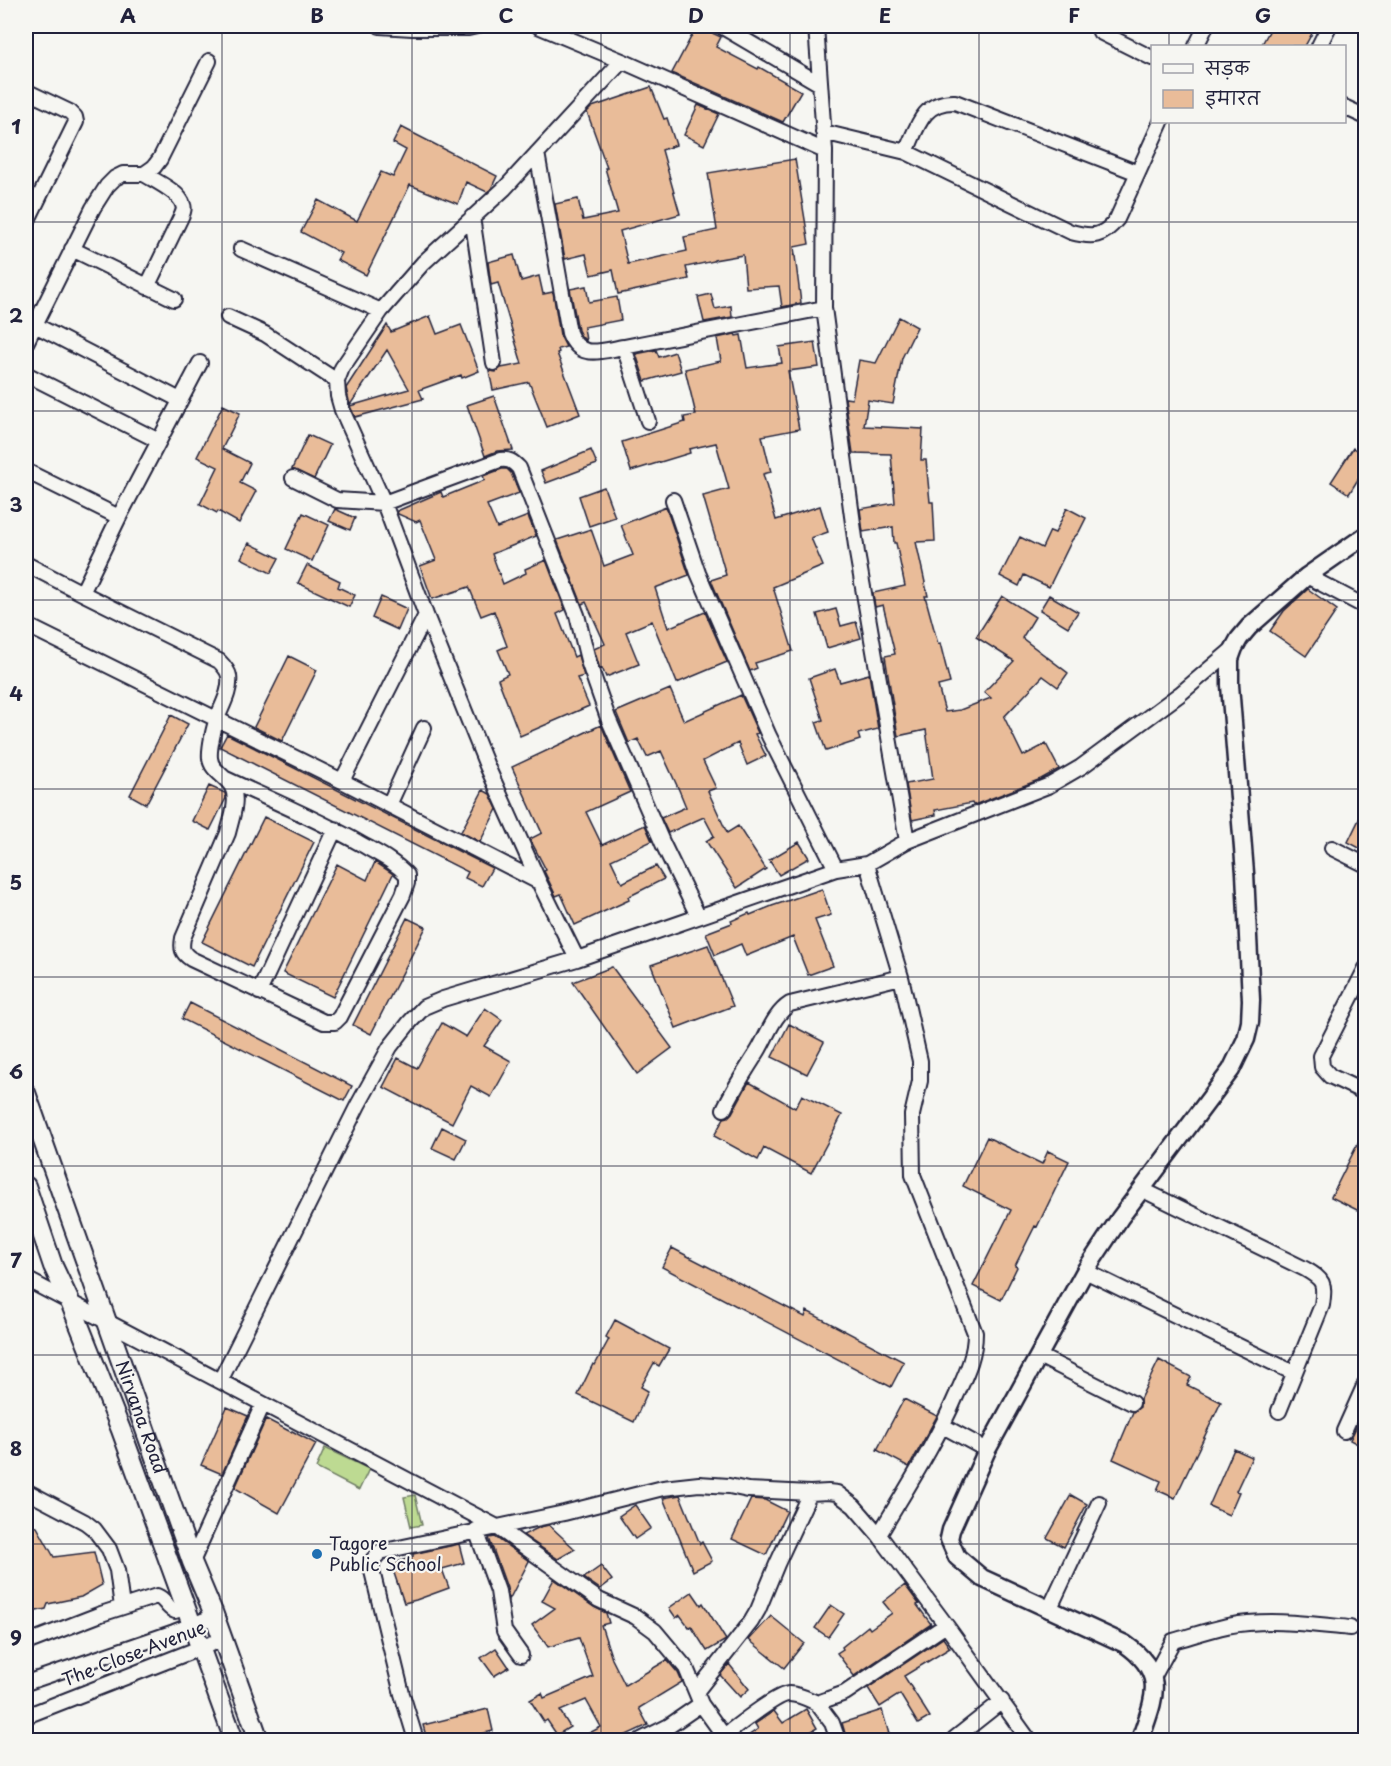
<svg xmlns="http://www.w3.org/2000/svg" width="1391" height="1766" viewBox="0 0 1391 1766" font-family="'Playpen Sans','Playpen Sans Deva',sans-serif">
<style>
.green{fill:#bdda92;stroke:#707e66;stroke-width:1.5}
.building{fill:#e9bc99;stroke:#22223b;stroke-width:1.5}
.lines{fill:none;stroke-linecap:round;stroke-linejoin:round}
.minor-casing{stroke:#22223b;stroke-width:18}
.tertiary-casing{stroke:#22223b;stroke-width:21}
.secondary-casing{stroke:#22223b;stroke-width:22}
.minor{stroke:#f6f6f2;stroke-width:14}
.tertiary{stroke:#f6f6f2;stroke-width:16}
.secondary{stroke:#f6f6f2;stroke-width:18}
.grid{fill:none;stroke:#22223b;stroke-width:1.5;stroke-opacity:0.55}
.poi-dot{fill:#1f6fb2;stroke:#f6f6f2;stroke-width:2}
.labels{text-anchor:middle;stroke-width:4.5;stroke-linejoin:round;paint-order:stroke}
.street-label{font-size:18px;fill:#22223b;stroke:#f6f6f2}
.poi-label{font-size:18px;fill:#22223b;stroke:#f6f6f2;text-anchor:start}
.neatline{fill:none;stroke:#22223b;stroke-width:2}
.grid-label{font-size:20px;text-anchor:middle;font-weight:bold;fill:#22223b}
</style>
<rect width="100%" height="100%" fill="#f6f6f2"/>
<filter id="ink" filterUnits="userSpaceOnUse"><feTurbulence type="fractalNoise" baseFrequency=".0167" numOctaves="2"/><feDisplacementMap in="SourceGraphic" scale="12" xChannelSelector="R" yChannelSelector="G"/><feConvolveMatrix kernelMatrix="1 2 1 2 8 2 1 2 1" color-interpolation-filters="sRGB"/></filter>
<g filter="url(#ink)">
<path class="green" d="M325,1448L369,1469L359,1490L316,1468Z
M415,1495L422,1525L411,1527L404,1497Z"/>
<path class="building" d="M697,26L721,37L716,47L758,69L759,67L801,91L783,122L672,73Z
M1272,26H1316L1305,46H1261Z
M651,87L664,119L667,118L676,145L662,150L680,214L620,231L628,264L687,251L684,237L717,230L708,173L795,159L809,244L794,247L795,255H793L795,256L801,303L782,307L779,286L746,288L743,255L714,260V261L686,267L689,279L618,294L613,270L591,275L586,254L565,259L555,204L578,199L583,220L618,213L605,168H607L587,112L592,107Z
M698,105L719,114L704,145L684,135Z
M401,127L497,176L491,189L487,192L466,182L458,204L410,185L366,275L337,260L341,253L301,232L318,200L357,221L381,172L393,177L406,150L393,143Z
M514,255L521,281L539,276L543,294L553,292L560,335L566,347L558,349L559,352L557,353L580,414L547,427L529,382L493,390L489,371L496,372L501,368L522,364L498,283L491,285L488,262Z
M586,286L589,302L617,297L621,320L584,327L586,341L581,336L578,330L570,289Z
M711,294L715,309L731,306L732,317L704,322L698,297Z
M430,316L437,334L461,325L479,371L462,378L461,375L419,390L423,399L355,417L350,406L409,389L387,350L350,405L346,388L387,325L391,332Z
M899,317L917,327L902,358L893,404L868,400L864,426L923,429L921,460H926L930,502H933L935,541L916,542L928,596H925L938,644L940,643L950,683L938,686L945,712L960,710L991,698L984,692L1014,661L976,637L1002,596L1035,617L1022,638L1068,673L1058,687L1043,676L1004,717L1023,756L1046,744L1059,769L1041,779L974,805H973L972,803L935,810L936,815L912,820L906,784L933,779L926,730L898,736L885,656L895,654L883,605L875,607L873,593L905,586L896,543H894L893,527L863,532L860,509L895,503L891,454L853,453L845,398L852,399L859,360L876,363Z
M735,334L736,336L741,335L747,368L782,363L779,347L815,342L819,367L788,371L799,429L762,436L771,472L763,474L776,520L820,506L828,532L811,538L823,566L773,587L793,651L755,663L757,668L750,671L711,580L726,575L703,496L729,489L716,443L689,449L690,453L631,471L622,442L685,422L684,417L696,415L685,369L721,361L717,338Z
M656,350L659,357L675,352L681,371L645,381L636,354Z
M494,396L513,450L497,451L485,456L467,405Z
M223,405L240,413L222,449L250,463L240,483L256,491L239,523L218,511L217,513L200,504L218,467L197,457Z
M308,435L330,445L314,479L292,469Z
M1353,448L1365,456V468L1349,494L1331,482Z
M591,450L597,464L546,483L541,471Z
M502,469H507L511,473L519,493L487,505L497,528L528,516L536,536L492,554L503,584L526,573L525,569L546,560L565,610L557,614L574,657L578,655L584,676L577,678L589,706L520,736L498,679L508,674L498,650L507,646L494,611L481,616L469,587L432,599L420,566L436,560L420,520L416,522L398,514L397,511L441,492L443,497L485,480L483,476Z
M604,487L615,517L589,526L579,496Z
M666,507L689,575L655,588L668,628L705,612L727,662L677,683L652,621L626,632L639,664L606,677L602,668L600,669L594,649L605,644L586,602L582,604L557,540L591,529L604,566L633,555L621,525Z
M1067,508L1086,518L1079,532L1072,540L1049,587L1024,575L1019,586L1000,576L1020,537L1042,548L1050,531L1055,533Z
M335,509L355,518L350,530L329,521Z
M303,513L329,525L312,561L286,549Z
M249,543L279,558L271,573L241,558Z
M307,565L340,581L338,587L355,595L349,607L298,583Z
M1308,589L1337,610L1306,656L1270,631L1284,611Z
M1049,595L1078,612L1068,627L1040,610Z
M381,597L407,609L398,630L372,618Z
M836,609L841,626L856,622L861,638L827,648L817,614Z
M289,656L317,670L282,741L254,727Z
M835,669L840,682L869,674L878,729L858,734L860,740L826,751L816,722L823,720L809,678Z
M670,689L684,721L741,695L758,733L755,734L766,756L747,765L738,743L703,761L716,788L708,791L727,833L738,826L766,869L737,888L706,841L714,836L704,817L668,833L661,818L686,807L679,790L661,751L647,757L638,739L629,743L616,712Z
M171,715L188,724L146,804L130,795Z
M599,720L630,792L586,812L602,845L645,825L652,841L611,860L622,883L656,866L664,879L628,897L629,900L575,925L561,894L556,896L544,871L546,870L530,839L542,833L512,767L601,725Z
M227,734L492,868L482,886L465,878L468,872L220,747Z
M209,786L225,793L226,798L210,830L192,821Z
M483,790L490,794L497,809L480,842L461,832Z
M1365,807V851L1348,842Z
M264,817L314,842L252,967L202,942Z
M799,842L809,858L779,875L769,860Z
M375,862L393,874L333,997L283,973L337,864L367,880Z
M822,889L831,915L815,920L833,966L808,975L793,937L746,956L741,944L715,955L706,933L732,923L731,921L749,913L750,915L772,906Z
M407,918L426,927L371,1034L353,1025Z
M708,945L733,1006L676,1028L651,965Z
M612,967L672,1048L637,1074L573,982Z
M190,1003L352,1086L344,1101L182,1019Z
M485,1008L502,1020L484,1046L511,1061L491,1097L471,1086L452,1123L383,1087L398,1058L417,1068L442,1023L466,1037Z
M789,1024L824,1042L807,1074L772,1057Z
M749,1082L795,1108L802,1095L842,1115L811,1173L764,1148L758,1160L714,1136L724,1118L728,1117L732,1113Z
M442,1127L466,1139L456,1159L432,1148Z
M1365,1129V1214L1331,1197Z
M987,1137L1042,1164L1048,1151L1069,1161L1037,1227L1035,1226L1015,1266L1017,1267L1001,1300L973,1286L1011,1210L963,1186Z
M672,1248L805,1317L807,1311L904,1362L891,1387L662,1267Z
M615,1320L669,1349L659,1366L654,1363L641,1387L648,1391L634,1422L578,1395L593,1364L595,1365L609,1339L606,1337Z
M1159,1360L1191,1377L1187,1385L1221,1402L1175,1498L1157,1490L1161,1481L1113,1459L1133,1412L1140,1407V1399Z
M904,1399L937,1416L909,1467L877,1450Z
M227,1407L248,1416L222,1474L201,1465Z
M1365,1409V1448L1350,1440Z
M266,1419L291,1432L292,1431L316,1444L279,1513L235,1488Z
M1234,1449L1252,1457L1236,1491L1239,1492L1229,1515L1209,1506Z
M680,1495L700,1544L702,1542L712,1561L693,1571L663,1498Z
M1071,1495L1087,1504L1064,1547L1047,1538Z
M751,1499L765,1500L787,1511L766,1555L732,1539Z
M635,1505L651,1528L635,1539L619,1516Z
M26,1522L37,1527L54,1557L94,1552L102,1585L81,1597L48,1604L46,1609L26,1613Z
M549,1525L575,1549L558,1559L523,1535L540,1527Z
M495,1537L529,1561L509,1600L507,1588L489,1538Z
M459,1544L464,1563L442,1569L449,1588L416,1600L404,1603L391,1564L413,1557V1554Z
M601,1566L612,1580L600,1589L584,1578Z
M554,1579L594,1607L606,1613L609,1623L601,1625L612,1659L625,1685L667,1660L678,1673L682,1682L639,1708L648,1725L624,1736L626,1740H576L601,1727L586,1700L560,1711L570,1727L557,1735L547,1720L544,1722L530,1700L542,1693L544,1698L593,1677L579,1638L548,1647L532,1625L555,1608L542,1601Z
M905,1585L919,1604L917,1605L931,1624L854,1676L837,1653L843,1649L842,1647L868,1626L870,1629L892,1613L883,1602Z
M692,1592L701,1605L703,1603L726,1640L707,1651L691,1626L689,1627L680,1615L676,1618L669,1608Z
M831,1605L844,1614L828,1637L815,1628Z
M771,1616L804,1643L784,1668L749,1640Z
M943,1638L950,1648L904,1676L930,1717L918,1724L900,1694L880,1707L868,1688Z
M496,1648L509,1667L494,1676L481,1658Z
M729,1664L749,1689L740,1697L720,1675Z
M488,1709L493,1731L467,1737L468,1740H427L423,1725Z
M806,1709L817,1728L797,1740H742L758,1729L755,1724L774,1711L783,1723Z
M882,1710L889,1734L867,1740H847L842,1723Z"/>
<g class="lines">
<g class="minor-casing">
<path id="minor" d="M380,26L412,28H468L477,26
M538,26L622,61L825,151
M721,26L820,84
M816,26L825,151L824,308L857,553L907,841
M1100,32L1152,58
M1196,46L1206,26
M1319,46L1329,26
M26,91L70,112L75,117L76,122L26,224
M1344,107L1366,117
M823,132L906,152L1071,232C1093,238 1103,237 1117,219L1161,122
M906,152C917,128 922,101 955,102L1138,173
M537,153L569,333C580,360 599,351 624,347L824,308
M144,174C155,181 180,192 183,205C185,209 182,215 180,219L147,287
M472,217L494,363
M72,249L174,299
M241,249L381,311
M228,317L265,334L337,381
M35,325L180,400
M26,343L93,208L107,186L115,178L123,174H144L154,167L160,159L209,61
M624,347L648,421
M26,374L159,441
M26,471L119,517
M293,478L337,500L384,503L500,460C509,459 512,461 519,468L577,615L589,664L608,718L663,844L698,916
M673,500L698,573L769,736L836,869
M26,564L82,593L219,661C223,665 228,670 229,676C231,690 223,704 218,716C214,726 209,748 210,758C211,771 226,776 232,787C239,800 231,820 228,833L183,938C181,949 182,953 191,959L324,1022H335L340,1017L403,895L407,883V875C394,861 377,853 361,844C317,819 271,800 226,779
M1307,576L1366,607
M82,593L119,517L200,363
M26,625L342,781L539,882
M342,781L426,615
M389,805L424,728
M1332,848L1366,865
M867,864L901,977L920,1061V1081L912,1115L913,1175L975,1333C975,1356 966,1374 957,1394C936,1443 906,1489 879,1535L946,1625L1029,1740
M577,959L539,882L487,766L426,615L384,503L342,410L338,396L337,381L342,368L381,311L423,263L505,188L622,61
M1366,968L1321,1056L1322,1067L1330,1076L1366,1093
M259,992L335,829
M724,1109C734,1088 746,1070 758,1051C768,1034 774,1014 790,1004L901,977
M1141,1189L1305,1269C1324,1280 1325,1283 1322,1305L1279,1411
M1085,1271L1294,1373
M26,1279L497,1527L599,1600L636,1617L655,1631L686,1668L701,1704L724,1736L725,1740
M1039,1356L1132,1403
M220,1381L358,1105L390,1047L409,1023L424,1007L443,999L577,959L836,869L867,864L907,841L1050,785L1081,767L1180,694L1234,648
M943,1426L987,1450
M1344,1431L1366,1382
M26,1491L85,1522L94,1529L109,1549L117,1570L122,1607
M476,1530L498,1591L504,1631L521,1655
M192,1562L263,1404
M1049,1610L1099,1503
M26,1643L101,1614L157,1596C167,1600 165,1607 175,1611L185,1608
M1154,1676L1173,1641C1191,1636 1209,1630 1227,1626C1268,1618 1310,1624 1350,1628
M26,1683L174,1632L215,1616
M696,1692L751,1622L758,1610L777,1564L810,1493
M817,1703L832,1723L838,1740
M26,1716L223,1639
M724,1736C736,1727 777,1694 789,1694C799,1694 808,1699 817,1703L845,1693L946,1625
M954,1739L1002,1701
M416,1740L402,1694L372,1571V1561L380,1552L564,1513L663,1488L699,1484L729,1486L748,1490L810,1493L828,1492L837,1493L854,1506L879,1535
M641,1740L669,1726L701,1704"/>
</g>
<g class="tertiary-casing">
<path id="tertiary" d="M1140,1740C1154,1698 1168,1674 1125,1644L982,1578L957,1557L949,1539L951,1530L987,1450L1085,1271L1120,1218L1231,1070L1246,1039L1250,1022L1251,1000L1245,873L1230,685V659L1234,648L1239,639L1249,627L1307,576L1366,535"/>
</g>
<g class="secondary-casing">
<g id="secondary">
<path id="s1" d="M26,1093L192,1562L213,1612L259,1740"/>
<path d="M26,1186L53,1266L70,1302L121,1430L234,1740"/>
</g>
</g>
<use href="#minor" class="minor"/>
<use href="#tertiary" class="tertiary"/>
<use href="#secondary" class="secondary"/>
</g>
</g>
<path class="grid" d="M222,26V1740M412,26V1740M601,26V1740M790,26V1740M979,26V1740M1169,26V46M1169,122V1740M26,222H1366M26,411H1366M26,600H1366M26,789H1366M26,977H1366M26,1166H1366M26,1355H1366M26,1544H1366"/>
<circle class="poi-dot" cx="317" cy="1554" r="6"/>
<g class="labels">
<g class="street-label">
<text dy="6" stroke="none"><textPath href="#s1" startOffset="344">Nirvana Road</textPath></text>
<text transform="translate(134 1654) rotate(-21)" y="6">The Close Avenue</text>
</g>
<g class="poi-label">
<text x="329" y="1550">Tagore<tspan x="329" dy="21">Public School</tspan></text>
</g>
</g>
<rect width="1391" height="1766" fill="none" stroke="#f6f6f2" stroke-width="66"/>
<rect x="1151" y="45" width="195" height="78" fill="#f6f6f2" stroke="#a1a1a9" stroke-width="1.5"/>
<rect x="1163" y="64" width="30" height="9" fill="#f6f6f2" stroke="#a1a1a9" stroke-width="1.5"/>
<text x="1205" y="75" font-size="18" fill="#22223b">सड़क</text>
<rect x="1163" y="90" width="30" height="18" fill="#e9bc99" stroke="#a1a1a9" stroke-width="1.5"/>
<text x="1205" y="105" font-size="18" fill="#22223b">इमारत</text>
<rect x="33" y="33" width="1325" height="1700" class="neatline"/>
<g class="grid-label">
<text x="128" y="23">A</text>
<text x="317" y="23">B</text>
<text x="506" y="23">C</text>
<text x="696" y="23">D</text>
<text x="885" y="23">E</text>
<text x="1074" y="23">F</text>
<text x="1263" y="23">G</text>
<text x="16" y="134">1</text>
<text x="16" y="323">2</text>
<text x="16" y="512">3</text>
<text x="16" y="701">4</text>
<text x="16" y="890">5</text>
<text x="16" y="1079">6</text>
<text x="16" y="1268">7</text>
<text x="16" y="1456">8</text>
<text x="16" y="1645">9</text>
</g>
</svg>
